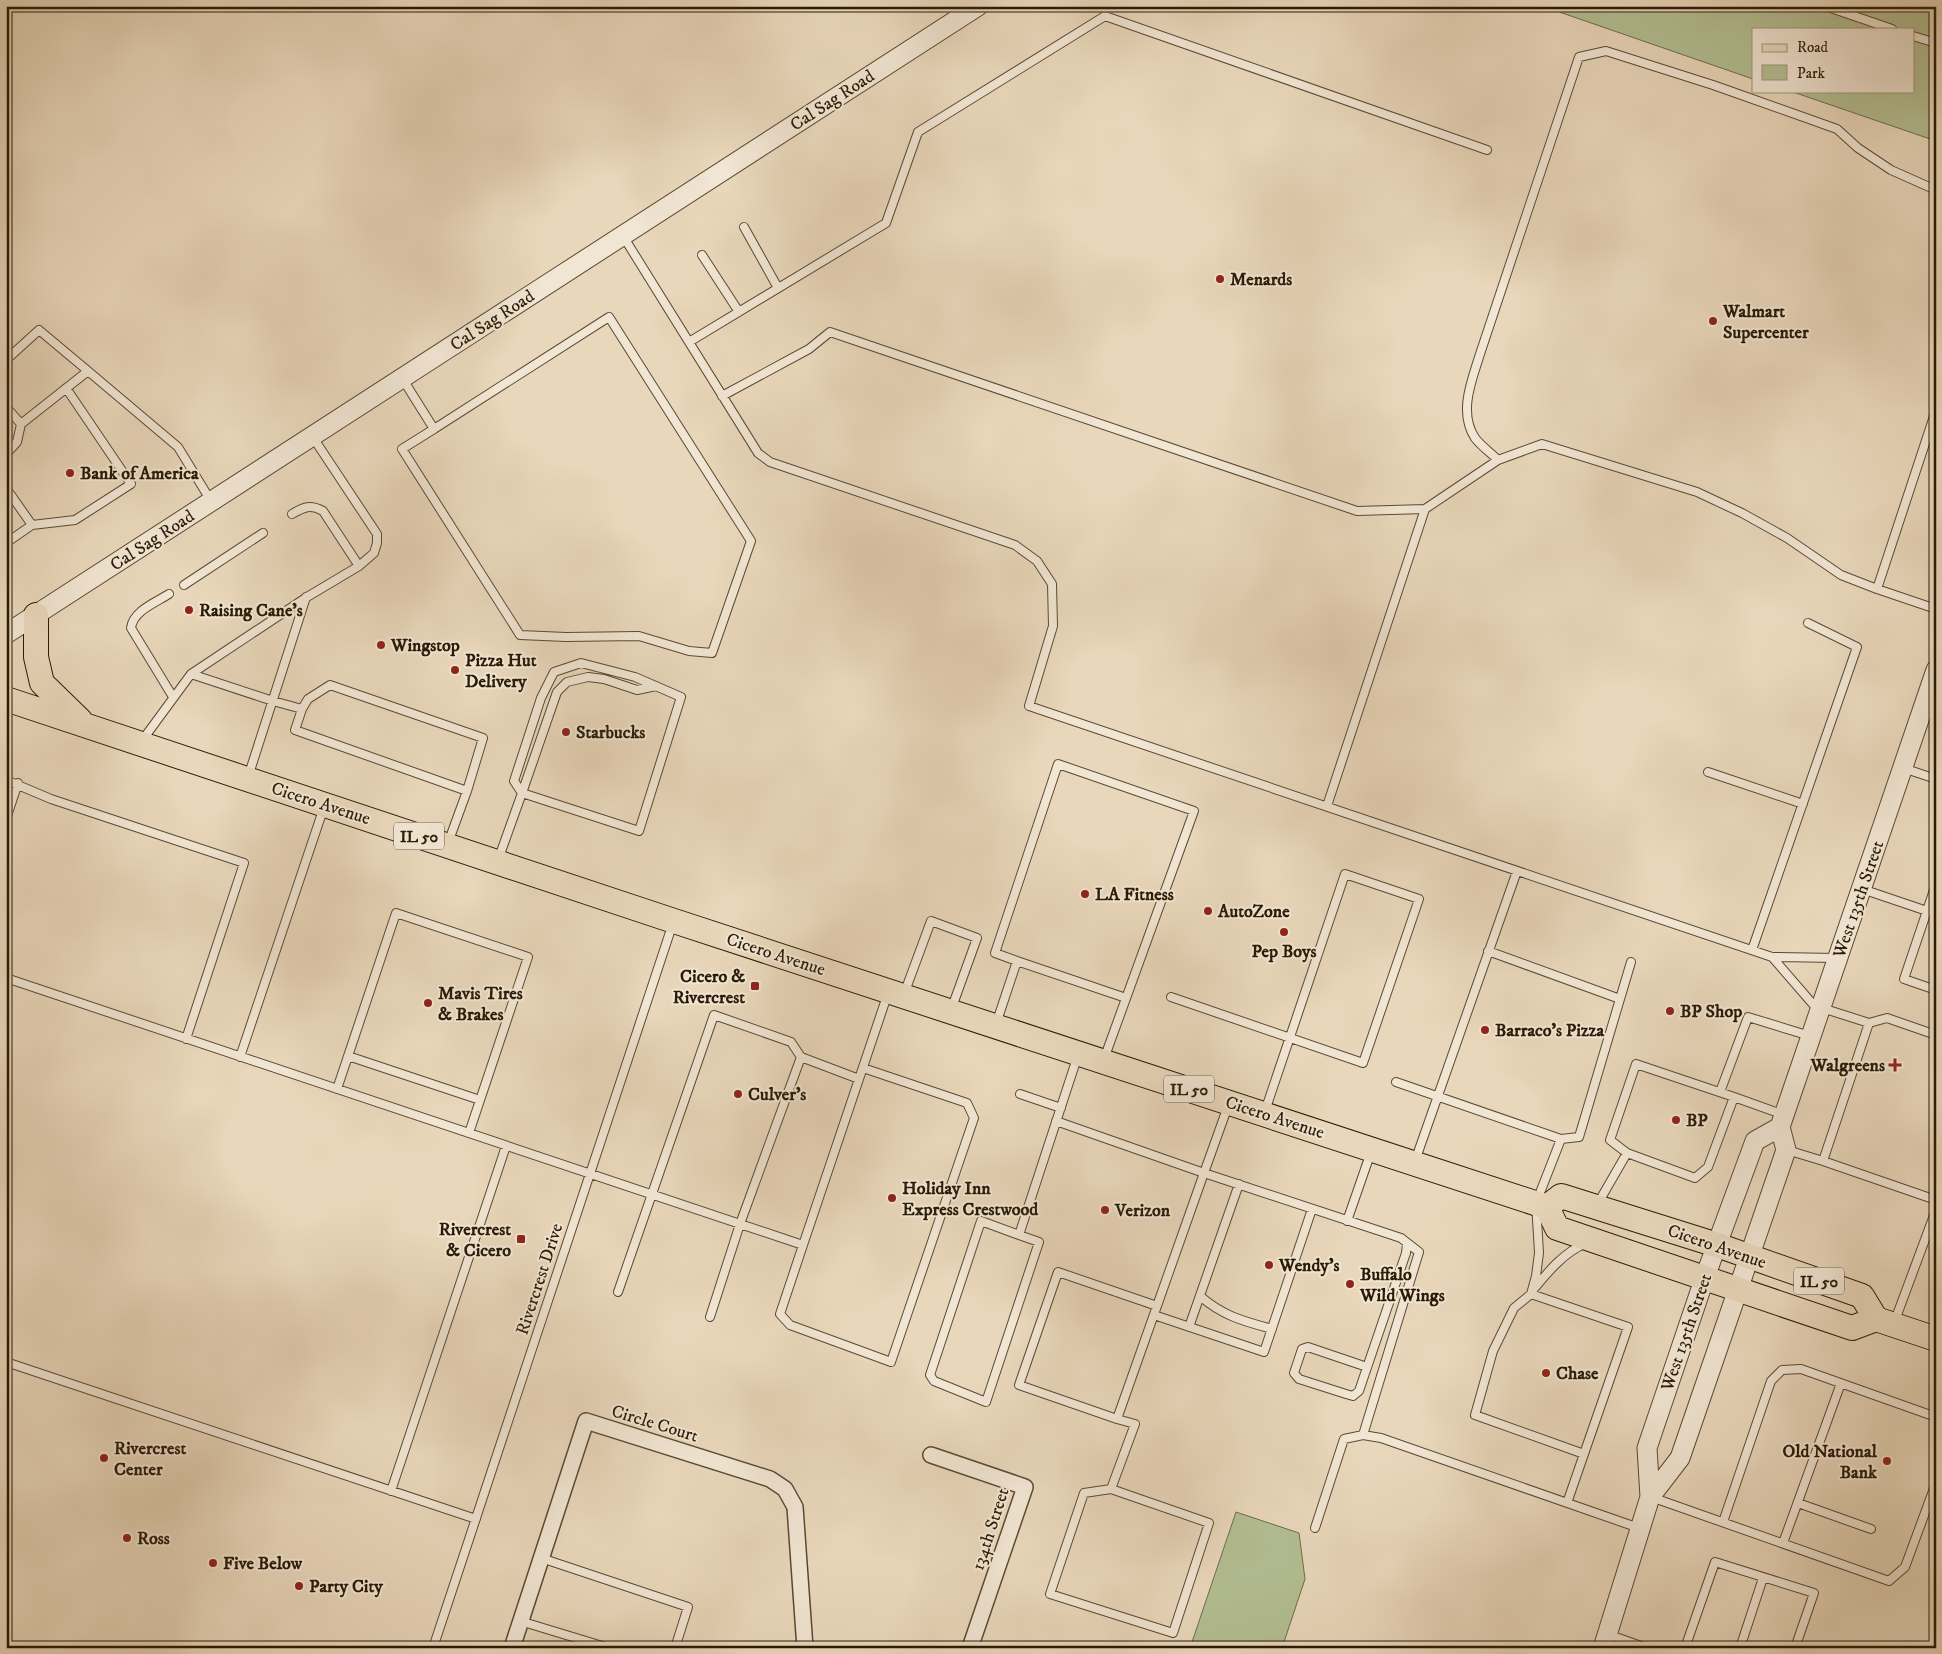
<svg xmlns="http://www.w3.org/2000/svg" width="1942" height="1654" viewBox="0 0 1942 1654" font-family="'IM FELL DW Pica',serif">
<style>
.green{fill:#b3bf93;stroke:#6e6d4c}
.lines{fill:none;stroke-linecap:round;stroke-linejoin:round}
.service-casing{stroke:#5a4a33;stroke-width:10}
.minor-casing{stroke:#5a4a33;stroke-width:18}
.tertiary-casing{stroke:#5a4a33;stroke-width:21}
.primary-casing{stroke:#2a1b06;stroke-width:26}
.service{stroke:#f1e5d3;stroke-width:8}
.minor{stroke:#f1e5d3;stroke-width:15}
.tertiary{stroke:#f1e5d3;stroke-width:19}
.primary{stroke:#e9d7bb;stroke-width:24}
.poi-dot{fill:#8f2418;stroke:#f1e5d3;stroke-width:2}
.labels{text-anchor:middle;stroke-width:4;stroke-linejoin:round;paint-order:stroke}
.shield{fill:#f1e5d3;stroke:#665844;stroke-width:1}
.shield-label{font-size:16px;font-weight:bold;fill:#2a1b06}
.street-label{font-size:18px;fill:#2a1b06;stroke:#f1e5d3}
.poi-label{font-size:18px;font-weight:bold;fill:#2a1b06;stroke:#f1e5d3;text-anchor:start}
</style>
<rect width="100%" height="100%" fill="#e9d7bb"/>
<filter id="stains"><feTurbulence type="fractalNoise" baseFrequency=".004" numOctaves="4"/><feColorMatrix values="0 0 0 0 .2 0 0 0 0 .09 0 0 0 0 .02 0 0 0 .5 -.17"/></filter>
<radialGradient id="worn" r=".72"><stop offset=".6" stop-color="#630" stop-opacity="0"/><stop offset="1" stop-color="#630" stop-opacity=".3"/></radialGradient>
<path class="green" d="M1542,6H1936V141L1790,91H1913V29H1753V79Z
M1236,1512L1299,1533L1305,1579L1282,1648H1190Z"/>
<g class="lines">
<g class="service-casing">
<path id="service" d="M1825,6L1892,29
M1913,36L1936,43
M744,227L778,288
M623,236L758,453L770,462L1015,545L1037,561L1052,584L1053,626L1029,706L1772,957L1836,958
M702,255L739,312
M689,342L886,223L918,132L1105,16L1487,150
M6,360L39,330L88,371
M402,378L434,429L609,317L751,541L712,653L689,651L639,636L566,637L520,635L402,449L434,429
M722,396L809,349L830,332L1357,511L1425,509
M6,407L21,424
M6,454L17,442L21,424L88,371L178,447L211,501
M1498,460C1491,453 1481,446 1475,438C1458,412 1472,380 1480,354L1579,57L1606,51L1713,85L1837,129L1858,148L1891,170L1936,190
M6,488L32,525L6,543
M292,514C304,507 310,504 323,511L359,566
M32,525L75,520L131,484L66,388
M184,585L263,533
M1877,589L1936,410
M169,594C155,603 133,611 131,628L173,697
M191,674L273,701L302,709L295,730L467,791L448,843
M302,709L308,699L330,685L483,738L467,791
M141,742L191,674L307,597L359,566L374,553L377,543V534L312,436
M1903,768L1936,779
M1708,772L1803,804
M248,777L306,597
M6,780L51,799L244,863L186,1039
M522,793L557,692L567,682L588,677L604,679L637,690L656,686
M1327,806L1425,509L1498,460L1542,444L1697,492L1742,513L1787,538L1841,575L1877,589L1936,609
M6,819L18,783
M498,860L522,793L639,831L681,697L635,677L581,663L554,672L541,698L514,781L522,793
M1936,884L1904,979L1936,990
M1862,889L1927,911
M1752,950L1857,647L1808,623
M1488,951L1620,999L1579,1137L1561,1139
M1772,957L1818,1010
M1017,961L1126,998
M6,978L803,1245L888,993
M904,994L931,921L977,938L951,1010
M1171,997L1363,1063L1419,899L1345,874L1265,1111
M1620,999L1631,962
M1822,1008L1869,1023L1887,1018L1936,1035
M996,1024L1017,961L995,953L1058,764L1194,811L1104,1059
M348,1056L480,1100
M240,1057L324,807
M1396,1082L1561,1139L1536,1203L1539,1253L1536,1276L1531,1294
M337,1089L396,913L528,957L469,1133
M1720,1092L1748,1017L1810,1036
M1020,1094L1061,1108
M1228,1106L1204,1173L1401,1238L1419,1252L1363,1435
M1056,1121L1204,1173L1117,1419L1135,1424L1111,1489L1209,1523L1173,1633L1050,1594L1084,1493L1111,1489
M1787,1150L1823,1161L1869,1023
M1627,1153L1610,1140L1636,1064L1734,1097
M1415,1161L1517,871
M1823,1161L1936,1200
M1597,1205L1627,1153L1695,1178L1708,1167L1734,1097L1784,1115
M1347,1221L1371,1152
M1019,1235L981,1221L930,1375L934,1381L986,1402L1039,1242L1019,1235L1078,1055
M803,1245L780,1314L790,1325L891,1362L974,1118L967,1103L863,1068
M1533,1290C1548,1272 1563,1253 1586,1243
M618,1292L714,1015L791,1042L801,1057L859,1079
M1200,1296C1223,1316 1243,1321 1272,1329
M1154,1315L1264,1352L1312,1209
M710,1317L740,1224L801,1057
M1894,1323L1936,1210
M1189,1327L1239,1184
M6,1362L476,1519
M1367,1367L1308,1347L1302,1349L1294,1373L1299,1379L1346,1394L1353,1396L1359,1391L1406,1253L1407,1244
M1117,1419L1019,1385L1058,1272L1157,1306
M391,1491L506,1146
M1651,1497L1889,1581L1905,1567L1936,1483
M1567,1503L1628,1327L1531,1294L1514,1308L1493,1351L1475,1415L1584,1454
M1798,1503L1871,1529
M1723,1522L1771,1381L1782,1370L1801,1369L1936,1417
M1315,1528L1344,1439L1363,1435L1381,1438L1639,1528
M1783,1543L1841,1383
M541,1558L688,1607L675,1648
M520,1621L609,1648
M1607,1634L1647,1648
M433,1648L673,923
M1685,1648L1715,1562L1814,1593L1795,1648
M1740,1648L1763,1578"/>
</g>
<g class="minor-casing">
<path id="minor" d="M931,1455L1025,1487L970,1648
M512,1648L586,1421L770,1479L785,1489L795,1507L805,1648"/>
</g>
<g class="tertiary-casing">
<path id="tertiary" d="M6,634L978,6
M1650,1497L1647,1448L1705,1277L1755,1141L1780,1127
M1603,1648L1650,1497L1680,1458L1786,1150L1780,1127L1936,670"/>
</g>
<g class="primary-casing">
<path id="primary" d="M36,615V657L42,683L80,720
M6,699L674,921L1547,1207L1557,1228L1852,1328L1876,1319L1936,1339
M1547,1207L1561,1196L1717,1245L1862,1296L1876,1319"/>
</g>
<use href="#service" class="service"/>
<use href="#minor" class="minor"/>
<use href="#tertiary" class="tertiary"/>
<use href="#primary" class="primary"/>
</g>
<g class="poi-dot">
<circle cx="1220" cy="279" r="5"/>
<circle cx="1713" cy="321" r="5"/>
<circle cx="70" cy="473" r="5"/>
<circle cx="189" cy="610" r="5"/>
<circle cx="381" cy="645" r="5"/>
<circle cx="455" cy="670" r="5"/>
<circle cx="566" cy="732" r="5"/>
<circle cx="1085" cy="894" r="5"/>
<circle cx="1208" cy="911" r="5"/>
<circle cx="1284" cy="932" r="5"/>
<rect x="750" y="981" width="10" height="10" rx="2.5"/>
<circle cx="428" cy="1003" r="5"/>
<circle cx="1670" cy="1011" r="5"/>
<circle cx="1485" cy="1030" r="5"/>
<path d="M1892.5 1057.5h5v5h5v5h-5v5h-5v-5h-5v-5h5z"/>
<circle cx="738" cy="1094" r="5"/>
<circle cx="1676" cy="1120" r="5"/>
<circle cx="892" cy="1198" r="5"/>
<circle cx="1105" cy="1210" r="5"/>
<rect x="516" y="1234" width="10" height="10" rx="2.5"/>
<circle cx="1269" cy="1265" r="5"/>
<circle cx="1350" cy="1284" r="5"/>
<circle cx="1546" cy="1373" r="5"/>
<circle cx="104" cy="1458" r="5"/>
<circle cx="1887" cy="1461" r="5"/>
<circle cx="127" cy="1538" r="5"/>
<circle cx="213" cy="1563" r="5"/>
<circle cx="299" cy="1586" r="5"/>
</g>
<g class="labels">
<g class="shield">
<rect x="394" y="822.5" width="50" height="27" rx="4"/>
<rect x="1164" y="1075.5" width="50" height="27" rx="4"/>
<rect x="1794" y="1267.5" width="50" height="27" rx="4"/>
</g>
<g class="shield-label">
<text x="419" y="842">IL 50</text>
<text x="1189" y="1095">IL 50</text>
<text x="1819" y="1287">IL 50</text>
</g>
<g class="street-label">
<text transform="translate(832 100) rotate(-33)" y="6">Cal Sag Road</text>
<text transform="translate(492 320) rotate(-33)" y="6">Cal Sag Road</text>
<text transform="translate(152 540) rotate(-33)" y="6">Cal Sag Road</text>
<text transform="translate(321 803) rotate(18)" y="6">Cicero Avenue</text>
<text transform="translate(1858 899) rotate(-71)" y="6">West 135th Street</text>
<text transform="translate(776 954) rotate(18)" y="6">Cicero Avenue</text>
<text transform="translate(1275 1117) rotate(18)" y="6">Cicero Avenue</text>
<text transform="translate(1717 1246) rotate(19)" y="6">Cicero Avenue</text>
<text transform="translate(539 1279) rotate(-72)" y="6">Rivercrest Drive</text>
<text transform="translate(1686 1332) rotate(-71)" y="6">West 135th Street</text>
<text transform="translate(655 1423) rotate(17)" y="6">Circle Court</text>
<text transform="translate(990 1529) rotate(-72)" y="6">134th Street</text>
</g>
<g class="poi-label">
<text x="1230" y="285">Menards</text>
<text x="1723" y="317">Walmart<tspan x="1723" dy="21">Supercenter</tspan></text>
<text x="80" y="479">Bank of America</text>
<text x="199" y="616">Raising Cane's</text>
<text x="391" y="651">Wingstop</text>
<text x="465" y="666">Pizza Hut<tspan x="465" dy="21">Delivery</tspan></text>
<text x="576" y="738">Starbucks</text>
<text x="1095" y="900">LA Fitness</text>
<text x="1218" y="917">AutoZone</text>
<text x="1284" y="957" text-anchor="middle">Pep Boys</text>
<text x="745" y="982" text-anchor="end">Cicero &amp;<tspan x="745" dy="21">Rivercrest</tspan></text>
<text x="438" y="999">Mavis Tires<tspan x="438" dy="21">&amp; Brakes</tspan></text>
<text x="1680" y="1017">BP Shop</text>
<text x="1495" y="1036">Barraco's Pizza</text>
<text x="1885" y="1071" text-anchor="end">Walgreens</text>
<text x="748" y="1100">Culver's</text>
<text x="1686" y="1126">BP</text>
<text x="902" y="1194">Holiday Inn<tspan x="902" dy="21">Express Crestwood</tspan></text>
<text x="1115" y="1216">Verizon</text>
<text x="511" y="1235" text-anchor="end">Rivercrest<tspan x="511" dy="21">&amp; Cicero</tspan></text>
<text x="1279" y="1271">Wendy's</text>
<text x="1360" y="1280">Buffalo<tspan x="1360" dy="21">Wild Wings</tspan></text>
<text x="1556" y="1379">Chase</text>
<text x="114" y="1454">Rivercrest<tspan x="114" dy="21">Center</tspan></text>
<text x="1877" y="1457" text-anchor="end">Old National<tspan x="1877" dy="21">Bank</tspan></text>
<text x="137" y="1544">Ross</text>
<text x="223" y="1569">Five Below</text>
<text x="309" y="1592">Party City</text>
</g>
</g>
<rect width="1942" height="1654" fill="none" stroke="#e9d7bb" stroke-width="25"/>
<rect x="8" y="8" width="1927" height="1639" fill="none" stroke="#2a1b06" stroke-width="2.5"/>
<rect x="12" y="12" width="1917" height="1629" fill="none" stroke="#2a1b06"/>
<rect x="1752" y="28" width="162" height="65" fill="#f1e5d3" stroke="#a19481"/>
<rect x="1762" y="44" width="25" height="8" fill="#e9d7bb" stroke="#a19481"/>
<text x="1797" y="52" font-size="15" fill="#2a1b06">Road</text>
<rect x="1762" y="65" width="25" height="15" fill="#b3bf93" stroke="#a19481"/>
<text x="1797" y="78" font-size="15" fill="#2a1b06">Park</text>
<rect width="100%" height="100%" filter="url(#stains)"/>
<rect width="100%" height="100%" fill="url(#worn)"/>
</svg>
